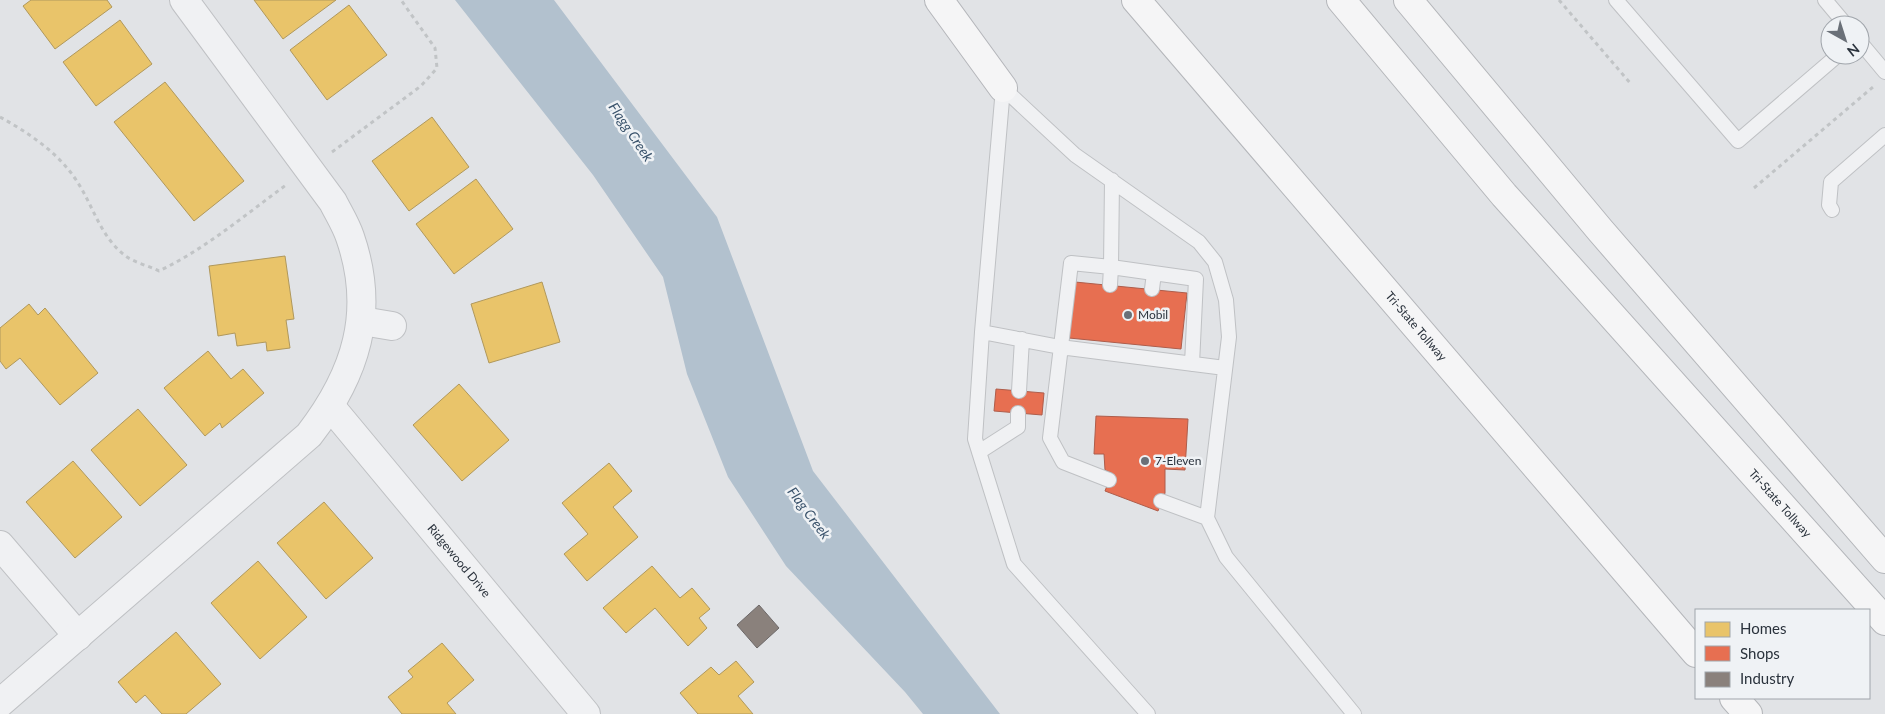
<svg xmlns="http://www.w3.org/2000/svg" width="1885" height="714" viewBox="0 0 1885 714" font-family="Lato,sans-serif">
<style>
.water{fill:#b2c1ce}
.homes{fill:#e9c46a;stroke:#b0985c}
.shops{fill:#e76f51;stroke:#ae5d4b}
.industry{fill:#8a817c;stroke:#6d6969}
.lines{fill:none;stroke-linecap:round;stroke-linejoin:round}
.lane-casing{stroke:#bfc1c4;stroke-width:16}
.street-casing{stroke:#bfc1c4;stroke-width:30}
.highway-casing{stroke:#b4b6ba;stroke-width:30}
.path{stroke:#c1c4c6;stroke-width:3;stroke-dasharray:4 4;stroke-linecap:butt}
.lane{stroke:#f0f1f3;stroke-width:14}
.street{stroke:#f0f1f3;stroke-width:28}
.highway{stroke:#f5f5f6;stroke-width:28}
.poi-dot{fill:#6a7078;stroke:#eff2f5;stroke-width:2}
.labels{text-anchor:middle;stroke-width:5;stroke-linejoin:round;paint-order:stroke}
.poi-label{font-size:12px;fill:#2a323c;stroke:#eff2f5;text-anchor:start}
.street-label{font-size:12px;fill:#2a323c;stroke:#eff2f5}
.water-label{font-size:14px;font-style:italic;fill:#39526b;stroke:#eff2f5}
</style>
<rect width="100%" height="100%" fill="#e1e3e6"/>
<path class="water" d="M455,0H554L717,217L813,471L1000,714H923L905,692L786,566L728,477L687,374L663,277L593,175Z"/>
<path class="homes" d="M31,0H107L112,7L55,49L23,6Z
M254,0H336L283,39Z
M349,5L387,55L327,100L290,50Z
M120,20L152,64L96,106L63,62Z
M165,82L244,181L194,221L114,122Z
M432,117L469,167L409,211L372,161Z
M476,179L513,229L454,274L416,224Z
M285,256L294,319L286,320L290,348L267,351L266,342L237,346L235,333L218,336L209,266Z
M542,282L560,342L489,363L471,304Z
M29,304L38,315L45,308L98,373L60,405L20,358L6,369L0,361V328Z
M208,351L231,379L243,369L264,393L222,428L220,423L205,436L164,388Z
M459,384L509,440L462,481L413,425Z
M138,409L187,465L140,506L91,450Z
M73,461L122,517L75,558L26,502Z
M609,463L632,491L613,507L638,537L587,581L564,554L588,534L562,503Z
M324,502L373,558L326,599L277,543Z
M258,561L307,617L260,659L211,603Z
M652,566L680,598L692,588L710,609L699,618L707,628L688,646L655,608L626,633L603,608Z
M176,632L221,684L186,714H162L145,695L136,703L118,682Z
M442,643L474,680L447,703L456,714H402L388,697L413,677L408,671Z
M736,661L754,682L738,696L753,714H698L680,693L711,667L719,675Z"/>
<path class="shops" d="M1075,282L1187,293L1181,349L1069,338Z
M996,389L1044,393L1042,415L994,411Z
M1096,416L1188,419L1185,470L1165,469V493L1158,511L1105,491L1112,473L1105,470L1104,454H1094Z"/>
<path class="industry" d="M759,605L779,628L757,648L737,625Z"/>
<g class="lines">
<g class="lane-casing">
<path id="lane" d="M1616,0L1738,141L1838,55
M1825,0L1846,25
M1860,42L1885,72
M1003,88L1075,155L1199,242L1215,262L1226,300L1229,337L1207,518L1226,557L1354,714
M1003,88L982,332L975,439L1014,564L1148,714
M1112,180L1111,267L1196,279L1192,364
M1832,210L1829,205L1831,182L1885,135
M1152,289L1154,273
M982,332L1060,347L1225,368
M1019,391L1022,339
M979,452L1018,427V413
M1109,480L1063,462L1050,438L1071,263L1111,267L1110,285
M1161,501L1207,518"/>
</g>
<g class="street-casing">
<g id="street">
<path d="M362,321L392,326"/>
<path id="s1" d="M331,407L586,714"/>
<path d="M0,545L78,636"/>
<path d="M0,703L309,435C356,374 376,312 350,237C346,225 339,214 333,202L184,0"/>
</g>
</g>
<g class="highway-casing">
<g id="highway">
<path d="M939,0L1003,88"/>
<path id="s2" d="M1136,0L1696,653"/>
<path id="s3" d="M1341,0L1504,195L1885,621"/>
<path d="M1408,0L1600,230L1885,559"/>
<path d="M1734,698L1748,714"/>
</g>
</g>
<path class="path" d="M1559,0L1631,84
M0,117C27,132 56,151 74,177C93,203 99,237 127,257C136,263 149,266 159,271C205,249 245,215 286,185
M332,152L421,86L437,68L435,48L401,0
M1754,188L1873,87"/>
<use href="#lane" class="lane"/>
<use href="#street" class="street"/>
<use href="#highway" class="highway"/>
</g>
<g class="poi-dot">
<circle cx="1128" cy="315" r="5"/>
<circle cx="1145" cy="461" r="5"/>
</g>
<g class="labels">
<g class="poi-label">
<text x="1138" y="319">Mobil</text>
<text x="1155" y="465">7-Eleven</text>
</g>
<g class="street-label">
<text dy="4" stroke="none"><textPath href="#s2" startOffset="430">Tri-State Tollway</textPath></text>
<text dy="4" stroke="none"><textPath href="#s3" startOffset="668">Tri-State Tollway</textPath></text>
<text dy="4" stroke="none"><textPath href="#s1" startOffset="200">Ridgewood Drive</textPath></text>
</g>
<g class="water-label">
<text transform="translate(631 132) rotate(56)" y="5">Flagg Creek</text>
<text transform="translate(809 513) rotate(53)" y="5">Flag Creek</text>
</g>
</g>
<rect x="1695" y="609" width="175" height="90" fill="#eff2f5" stroke="#a0a5ab"/>
<rect x="1705" y="622" width="25" height="15" fill="#e9c46a" stroke="#a0a5ab"/>
<text x="1740" y="634" font-size="15" fill="#2a323c">Homes</text>
<rect x="1705" y="646" width="25" height="15" fill="#e76f51" stroke="#a0a5ab"/>
<text x="1740" y="659" font-size="15" fill="#2a323c">Shops</text>
<rect x="1705" y="672" width="25" height="15" fill="#8a817c" stroke="#a0a5ab"/>
<text x="1740" y="684" font-size="15" fill="#2a323c">Industry</text>
<g transform="translate(1845 40) rotate(141)"><circle r="24" fill="#eff2f5" stroke="#a0a5ab"/>
<path d="M0-4L9 19L0 12L-9 19Z" fill="#6a7078"/>
<text y="-8" font-size="14" font-weight="bold" text-anchor="middle" fill="#2a323c">N</text>
</g>
</svg>
